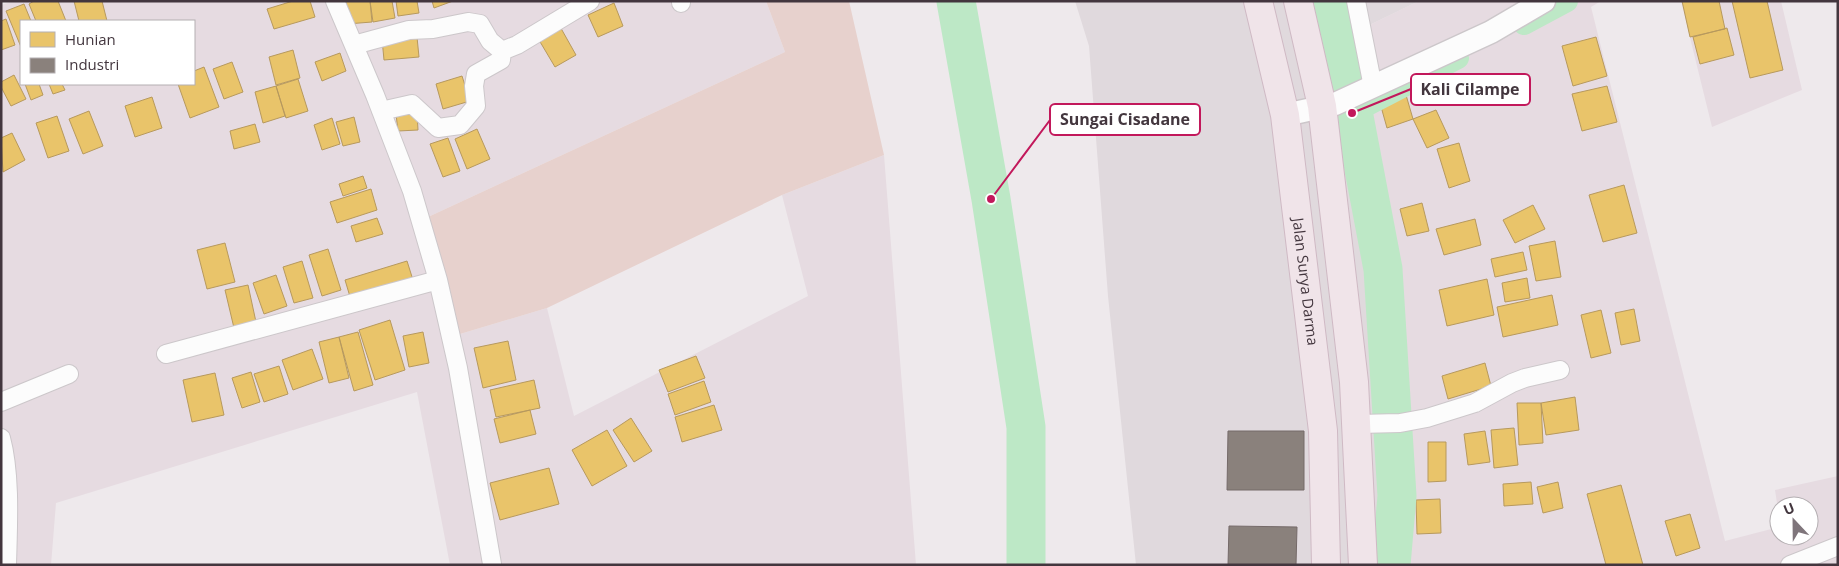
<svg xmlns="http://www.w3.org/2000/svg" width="1839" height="566" viewBox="0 0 1839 566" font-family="'Open Sans',sans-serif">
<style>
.residential{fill:#e6dbe1;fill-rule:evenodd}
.industrial{fill:#e0d9dd}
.green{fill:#e7d1cd}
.homes{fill:#e9c46a;stroke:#b7995d}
.industry{fill:#8a817c;stroke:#756a69}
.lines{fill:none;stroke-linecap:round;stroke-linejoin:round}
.canal{stroke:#bde8c6;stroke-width:22}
.river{stroke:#bde8c6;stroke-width:39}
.minor-casing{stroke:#ccc7ca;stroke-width:20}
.tertiary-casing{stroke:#ccc7ca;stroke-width:25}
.primary-casing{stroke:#cfb9c4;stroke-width:30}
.minor{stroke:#fcfcfc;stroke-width:18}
.tertiary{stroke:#fcfcfc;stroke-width:22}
.primary{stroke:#f0e4e9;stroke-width:28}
.labels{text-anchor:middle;stroke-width:5;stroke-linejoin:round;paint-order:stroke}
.street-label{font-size:15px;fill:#43363e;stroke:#fff}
.leader{fill:none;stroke:#c2185b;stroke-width:2}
.callout-dot{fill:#c2185b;stroke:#fff;stroke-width:2}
.callout{fill:#fff;stroke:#c2185b;stroke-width:2}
.callout-label{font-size:16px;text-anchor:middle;font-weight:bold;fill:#43363e}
</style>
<rect width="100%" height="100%" fill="#eee9ec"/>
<path class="residential" d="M14,1H766L785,52L428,217L450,337L547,308L574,416L808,296L782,195L884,155L916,565H450L417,392L56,503L51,565H1V5ZM21,21H194V84H21Z
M1419,1H1601L1591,7L1725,541L1779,527V536H1809V506H1779V516L1775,490L1838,476V565H1403L1410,396L1383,196L1355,32Z
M1681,1H1781L1802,90L1712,127Z"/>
<path class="industrial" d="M1075,1H1419L1355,32L1383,196L1410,396L1403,565H1136L1108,296L1089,46Z"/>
<path class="green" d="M766,1H849L884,155L782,195L547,308L450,337L428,217L785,52Z"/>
<path class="homes" d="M34,1H58L66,21H36L29,4Z
M74,1H102L107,21H79Z
M293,1H310L315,17L274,29L267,9Z
M346,1H370L372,22L347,24Z
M370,1H392L395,18L373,22Z
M396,1H417L419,13L398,16Z
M432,1H453L434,8Z
M1682,1H1719L1725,29L1690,37Z
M1732,1H1767L1783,70L1750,78Z
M614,3L623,26L598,37L588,15Z
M24,4L31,21H21V47L6,11Z
M6,19L15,45L1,50V21Z
M558,23L576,55L555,67L536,35Z
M1727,28L1734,55L1700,64L1693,37Z
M417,37L419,57L384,60L382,39Z
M1596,37L1607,76L1573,86L1562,46Z
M293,50L300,78L276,85L269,57Z
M340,53L346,71L322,81L315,62Z
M232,62L243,92L224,99L213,69Z
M204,67L219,107L190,118L178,84H194V71Z
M14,75L26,99L11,106L1,87V82Z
M462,76L470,101L443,109L436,84Z
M298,79L308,111L286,118L276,86Z
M25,84H39L43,95L31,100Z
M49,84H62L65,90L53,94Z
M276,86L285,116L263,123L255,92Z
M1607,86L1617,122L1582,131L1572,94Z
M1406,95L1413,119L1387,128L1380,103Z
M152,97L162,128L135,137L125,106Z
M1436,110L1449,138L1427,148L1413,119Z
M89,111L103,146L83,154L69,119Z
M417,112L418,130L398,131L396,114Z
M57,116L69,151L48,158L36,123Z
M354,117L360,142L343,146L336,122Z
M332,118L340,144L322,150L314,125Z
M255,124L260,142L234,149L230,131Z
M477,129L490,159L467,169L455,139Z
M12,133L25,160L3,172L1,138Z
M448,138L460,171L443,177L430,144Z
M1459,143L1470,181L1449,188L1437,149Z
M363,176L367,188L343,196L339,184Z
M1624,185L1637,233L1603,242L1589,195Z
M371,189L377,210L337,223L330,202Z
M1422,203L1429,231L1407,236L1400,209Z
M1533,205L1545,229L1515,243L1503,220Z
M377,218L383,234L356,242L351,226Z
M1475,219L1481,245L1444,255L1436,229Z
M1555,241L1561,277L1536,281L1529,246Z
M225,243L235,282L207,289L197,250Z
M328,249L341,290L322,296L309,255Z
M1523,252L1527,270L1495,277L1491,259Z
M302,261L313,298L294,303L283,267Z
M407,261L413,280L351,300L345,280Z
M276,275L287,306L264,314L253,283Z
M1527,278L1530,298L1505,302L1502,283Z
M1487,279L1494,315L1447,326L1439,290Z
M248,285L256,322L234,328L225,290Z
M1552,295L1558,325L1503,337L1497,307Z
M1634,309L1640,341L1621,345L1615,313Z
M1601,310L1611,353L1591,358L1581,315Z
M390,320L405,370L375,380L359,330Z
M358,332L373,385L354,391L339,337Z
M423,332L429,363L409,367L403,336Z
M339,337L349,378L329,383L319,342Z
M508,341L516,380L483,388L474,348Z
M312,349L323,379L293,390L282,360Z
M696,356L705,378L668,392L659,370Z
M1485,363L1491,386L1448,399L1442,376Z
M279,366L288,394L264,402L254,374Z
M251,372L260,402L242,408L232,378Z
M215,373L224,415L192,422L183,380Z
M534,380L540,408L496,417L490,390Z
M704,381L711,402L675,415L668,394Z
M1575,397L1579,430L1546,435L1541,403Z
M1517,403H1541L1543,443L1519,445Z
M714,405L722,430L682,442L675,417Z
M530,410L536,434L500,443L494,419Z
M631,418L652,451L634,462L613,430Z
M1514,428L1518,465L1494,468L1491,430Z
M607,430L627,466L592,486L572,450Z
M1485,431L1490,462L1468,465L1464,434Z
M1428,442H1446V481L1428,482Z
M549,468L559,504L500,520L490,483Z
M1531,482L1533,504L1504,506L1503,484Z
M1558,482L1563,508L1543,513L1537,487Z
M1621,485L1643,565H1606L1587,494Z
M1440,499L1441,533L1417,534L1416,500Z
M1690,514L1700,548L1676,556L1665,521Z"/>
<path class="industry" d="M1228,431H1304V490H1227Z
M1229,526L1297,527L1296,565H1228Z"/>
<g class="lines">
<path class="canal" d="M1524,24L1567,1
M1352,113L1458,58"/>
<path class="river" d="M956,1L991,199L1026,427V565
M1332,1L1383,269L1397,496L1391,565"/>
<g class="minor-casing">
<path id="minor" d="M335,1L375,95L412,191L438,280L458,368L492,564
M681,1V3
M1356,1L1373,87
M354,45L409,30L433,29L468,22L480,24L490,41L502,51L517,45L590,1
M381,111L412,104L438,128L460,125L476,106L474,86L476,74L501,60L502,51
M166,354L438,280
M1,402L69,374
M1358,424L1400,423L1427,418L1475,403L1512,383L1525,378L1560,370
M1,438C11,475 8,526 7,565
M1790,565L1838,546"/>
</g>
<g class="tertiary-casing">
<path id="tertiary" d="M1285,115L1335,104L1491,32L1544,1"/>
</g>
<g class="primary-casing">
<g id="primary">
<path id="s1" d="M1258,1L1285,115L1323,431L1326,565"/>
<path d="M1298,1L1322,106L1354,382L1363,565"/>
</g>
</g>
<use href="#minor" class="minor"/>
<use href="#tertiary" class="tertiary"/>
<use href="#primary" class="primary"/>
</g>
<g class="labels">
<g class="street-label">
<text dy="5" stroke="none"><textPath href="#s1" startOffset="285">Jalan Surya Darma</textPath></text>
</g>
</g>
<path class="leader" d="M1352 113L1411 89M991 199L1050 120"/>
<g class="callout-dot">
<circle cx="1352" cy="113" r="5"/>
<circle cx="991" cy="199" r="5"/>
</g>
<g class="callout">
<rect x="1411" y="74" width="119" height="31" rx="5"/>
<rect x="1050" y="104" width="150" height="31" rx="5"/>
</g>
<g class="callout-label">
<text x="1470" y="95">Kali Cilampe</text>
<text x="1125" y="125">Sungai Cisadane</text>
</g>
<rect width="1839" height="566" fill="none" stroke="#43363e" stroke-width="5"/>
<rect x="20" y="20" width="175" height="65" fill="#ffffff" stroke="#b4afb2"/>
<rect x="30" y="32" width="25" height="15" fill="#e9c46a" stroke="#b4afb2"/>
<text x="65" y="45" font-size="15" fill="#43363e">Hunian</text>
<rect x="30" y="58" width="25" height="15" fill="#8a817c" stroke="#b4afb2"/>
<text x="65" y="70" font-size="15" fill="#43363e">Industri</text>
<g transform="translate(1794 521) rotate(338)"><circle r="24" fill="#ffffff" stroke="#b4afb2"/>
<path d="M0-4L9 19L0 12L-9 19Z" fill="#7f757b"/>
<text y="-8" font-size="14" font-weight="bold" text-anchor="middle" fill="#43363e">U</text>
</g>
</svg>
